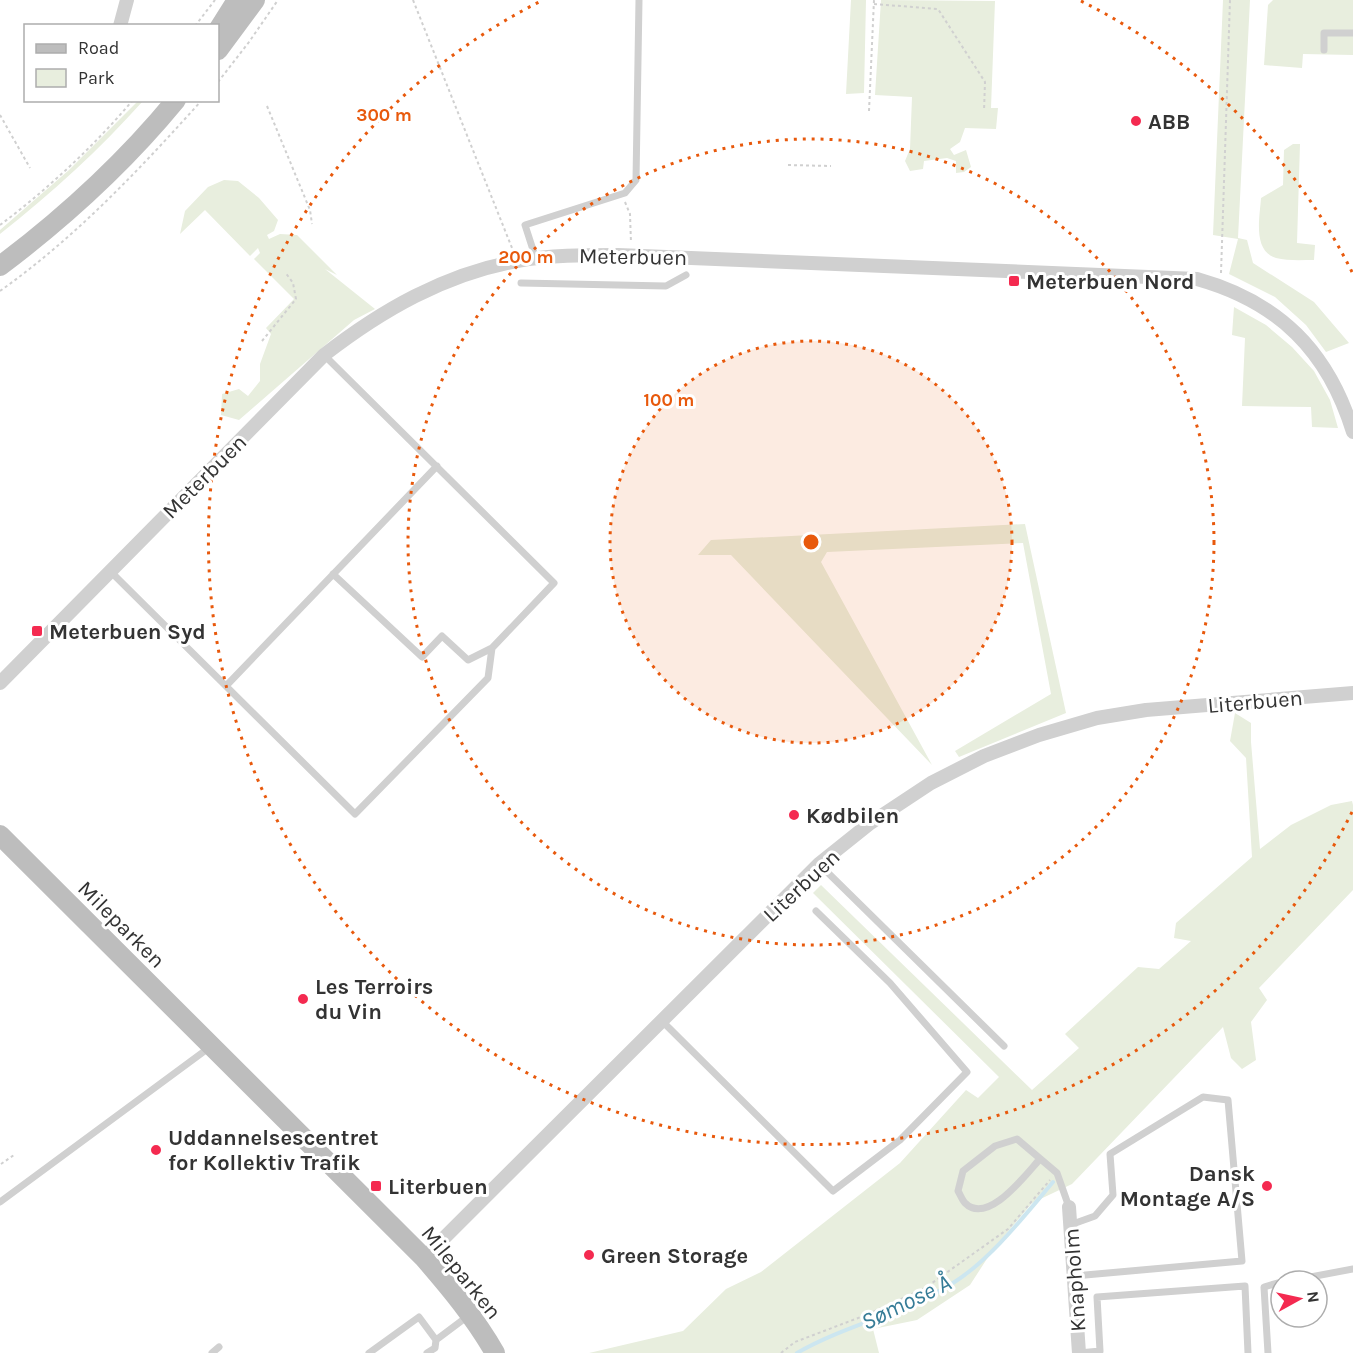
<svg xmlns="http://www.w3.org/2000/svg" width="1353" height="1353" viewBox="0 0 1353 1353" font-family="Karla,sans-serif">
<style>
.green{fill:#e8eede}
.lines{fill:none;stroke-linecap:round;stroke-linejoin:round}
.stream{stroke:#cce6f0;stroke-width:4}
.path{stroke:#d0d0d0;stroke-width:2;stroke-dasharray:3 3;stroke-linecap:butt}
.lane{stroke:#d0d0d0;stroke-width:7}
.street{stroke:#d0d0d0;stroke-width:14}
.secondary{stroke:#bdbdbd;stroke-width:20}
.ring{fill:none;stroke:#e8590c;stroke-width:3;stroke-dasharray:3 6}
.poi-dot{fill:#f42a50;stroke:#fff;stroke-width:2}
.labels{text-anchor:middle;stroke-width:6;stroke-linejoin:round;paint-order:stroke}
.poi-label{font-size:22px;font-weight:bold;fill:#333;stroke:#fff;text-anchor:start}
.street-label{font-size:22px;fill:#333;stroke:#fff}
.water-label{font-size:24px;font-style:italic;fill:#367c97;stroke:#fff}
.centre{fill:#e8590c;stroke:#fff;stroke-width:3}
.ring-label{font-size:18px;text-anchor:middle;font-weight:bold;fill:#e8590c;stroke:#fff;stroke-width:6;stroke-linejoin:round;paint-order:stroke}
</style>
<rect width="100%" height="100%" fill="#fff"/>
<path class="green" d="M851,0H866L864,93L846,94Z
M881,0L995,1L991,108H998L996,129L965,128L960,142L950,149L954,155L966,150L971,167L964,172L956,173V161L947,158L924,161L923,169L910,171L905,161L910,149L912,97L875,95Z
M1223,0H1250L1238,238L1247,240L1253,263L1314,302L1349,343L1326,352L1306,325L1275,297L1229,274L1238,239L1213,235Z
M1273,0H1353V55L1303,54L1302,68L1264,65L1268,5Z
M138,101H143C100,149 51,194 0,234V230L69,170Z
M1293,144H1300L1297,243L1315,245L1314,260C1302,260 1287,261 1276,258C1252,251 1260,216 1261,198L1283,185L1284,150Z
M224,180L238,181L259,198L278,220L274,231L267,235L269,239L280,234L297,235L337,275L325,269L375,309L354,320L239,420L221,415L222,394L239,389L248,396L260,381V364L271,334L266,328L294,299L254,259L260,253L258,248L250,256L205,210L180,234L185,211L208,187Z
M1234,307L1266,325L1292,347L1314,371L1330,400L1338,428L1312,427L1311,407L1242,406L1245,338L1232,335Z
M1025,524L1066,713L959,757L955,751L1051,694L1023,543L827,552L821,562L932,765L731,555H698L711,540Z
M1235,713L1251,723V742L1260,849L1291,825L1331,805L1352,801L1353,805V890L1259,988L1267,1000L1251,1022L1256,1060L1242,1069L1231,1058L1223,1027L1072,1184L1032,1203L992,1251L970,1285L917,1320L873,1329L879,1353H589L683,1331L726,1289L761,1272L900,1163L966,1090L978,1098L999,1077L813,893L821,885L1032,1090L1079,1048L1065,1034L1138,967L1159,969L1191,941L1174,938L1176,923L1252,857L1246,758L1230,741Z"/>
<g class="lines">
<path class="stream" d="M797,1353C845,1325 906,1313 953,1283C990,1260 1025,1215 1053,1182"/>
<path class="path" d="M413,0L512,248
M874,4L938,9L985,82L984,111
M195,26L215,0
M218,82L249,42L278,0
M267,106L310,210L312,224
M869,111L874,0
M0,115L30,168
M788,165L831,166
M625,202L630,214L631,243
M0,225C48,189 94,146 133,100
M1221,273L1230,0
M0,291C76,237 140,169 202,100
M262,341L296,299L293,283L285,272
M1,1164L14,1155
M781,1353L795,1342L866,1315L925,1288L1008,1229L1050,1180"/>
<path class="lane" d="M1324,50V33H1353
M536,259L525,225L625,193L636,180L639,0
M521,283L666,286L686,275
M110,571L355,814L488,678L492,648L554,583L324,355
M333,574L422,657L442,636L468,660L492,648
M226,686L437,466
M819,864L1004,1046
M662,1021L833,1191L900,1140L967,1072L890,983L816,911
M1040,1159C1026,1174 988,1226 965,1203C962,1200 960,1194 958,1191L963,1171L995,1146L1017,1139L1057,1173L1069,1207
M0,1202L210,1047
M1070,1225L1095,1216L1113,1195L1110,1154L1203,1097L1228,1100L1242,1261L1074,1276
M1289,1281L1353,1269
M212,1353L219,1347
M369,1353L419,1317L436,1340L468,1316
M427,1353L435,1348L436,1340
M1079,1353L1100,1351L1097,1297L1245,1286L1248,1353
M1268,1353L1264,1287L1281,1282"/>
<path class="street" d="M120,26L127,0
M0,683L324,355C382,310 445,274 517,261C550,255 584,255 618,255L1197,279C1279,302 1328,351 1353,432
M1069,1207L1079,1353
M424,1258L819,864L869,824L931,783L984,756L1039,735L1097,718L1146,710L1353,693"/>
<path class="secondary" d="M218,30L237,0
M218,50L255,0
M0,266C64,218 125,162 176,100
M0,835L424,1258C450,1288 475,1318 495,1353"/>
</g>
<circle cx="811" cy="542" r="201" fill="#e8590c" fill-opacity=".12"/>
<g class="ring">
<circle cx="811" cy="542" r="201"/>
<circle cx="811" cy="542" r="403"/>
<path d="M1352 812A604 604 0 1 1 541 1M1081 1A604 604 0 0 1 1352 272"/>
</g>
<g class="poi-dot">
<circle cx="1136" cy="121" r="6"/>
<rect x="1008" y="275" width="12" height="12" rx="3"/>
<rect x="31" y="625" width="12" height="12" rx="3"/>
<circle cx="794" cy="815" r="6"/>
<circle cx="303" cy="999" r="6"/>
<circle cx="156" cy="1150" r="6"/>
<rect x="370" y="1180" width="12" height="12" rx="3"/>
<circle cx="1267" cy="1186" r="6"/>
<circle cx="589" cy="1255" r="6"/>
</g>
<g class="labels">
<g class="poi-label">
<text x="1148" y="129">ABB</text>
<text x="1026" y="289">Meterbuen Nord</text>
<text x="49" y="639">Meterbuen Syd</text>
<text x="806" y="823">Kødbilen</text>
<text x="315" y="994">Les Terroirs<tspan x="315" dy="25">du Vin</tspan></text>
<text x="168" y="1145">Uddannelsescentret<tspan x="168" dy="25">for Kollektiv Trafik</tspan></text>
<text x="1255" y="1181" text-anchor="end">Dansk<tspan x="1255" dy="25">Montage A/S</tspan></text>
<text x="388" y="1194">Literbuen</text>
<text x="601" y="1263">Green Storage</text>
</g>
<g class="street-label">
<text transform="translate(633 256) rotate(1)" y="8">Meterbuen</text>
<text transform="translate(204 476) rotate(-45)" y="8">Meterbuen</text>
<text transform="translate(1255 701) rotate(-5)" y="8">Literbuen</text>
<text transform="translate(801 885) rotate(-43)" y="8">Literbuen</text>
<text transform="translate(122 924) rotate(45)" y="8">Mileparken</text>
<text transform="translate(462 1272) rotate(51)" y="8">Mileparken</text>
<text transform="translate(1074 1280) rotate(-94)" y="8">Knapholm</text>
</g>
<g class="water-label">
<text transform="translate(906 1302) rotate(-26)" y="8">Sømose Å</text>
</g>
</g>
<circle cx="811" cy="542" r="9" class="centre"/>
<g class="ring-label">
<text x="384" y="121">300 m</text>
<text x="526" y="263">200 m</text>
<text x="669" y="406">100 m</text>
</g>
<rect x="24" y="24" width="195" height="78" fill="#ffffff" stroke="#adadad" stroke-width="1.5"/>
<rect x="36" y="44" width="30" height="9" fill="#bdbdbd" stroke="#adadad" stroke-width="1.5"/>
<text x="78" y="54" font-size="18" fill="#333333">Road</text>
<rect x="36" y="69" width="30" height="18" fill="#e8eede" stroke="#adadad" stroke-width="1.5"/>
<text x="78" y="84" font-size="18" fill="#333333">Park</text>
<g transform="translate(1299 1299) rotate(82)"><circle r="28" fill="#ffffff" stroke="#adadad" stroke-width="1.5"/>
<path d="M0-4.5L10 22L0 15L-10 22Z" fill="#f42a50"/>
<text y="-9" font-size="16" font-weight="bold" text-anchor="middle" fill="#333333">N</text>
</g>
</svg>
